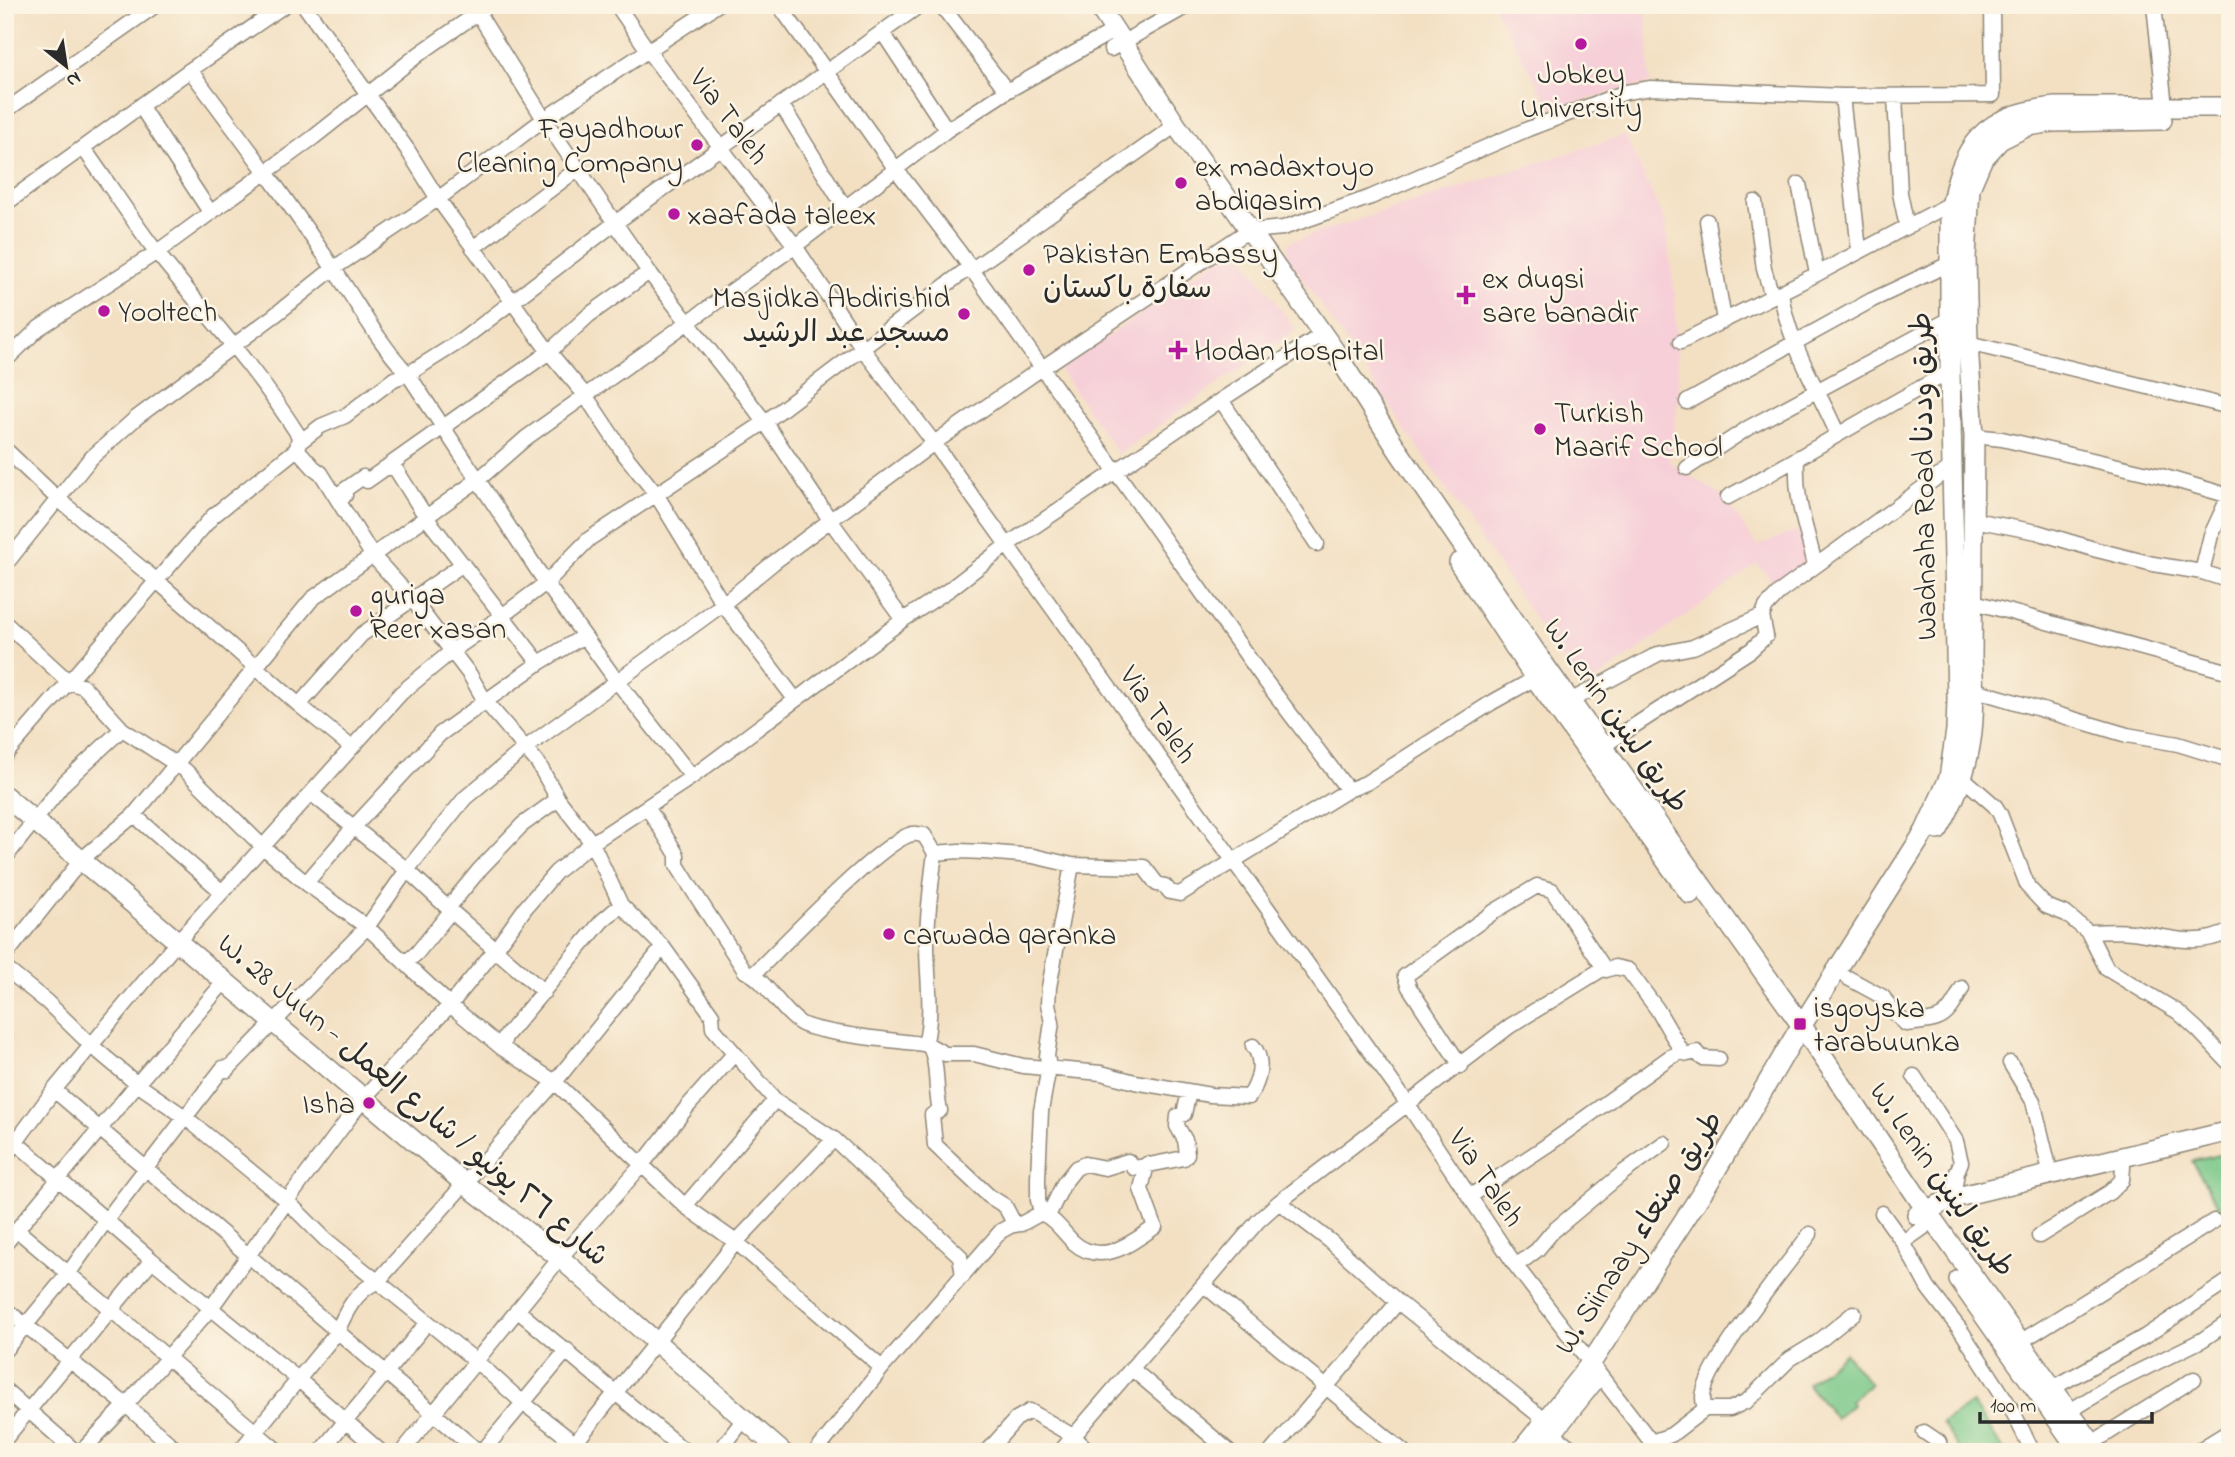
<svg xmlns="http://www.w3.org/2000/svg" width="2235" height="1457" viewBox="0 0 2235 1457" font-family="'Indie Flower','Playpen Sans Arabic',sans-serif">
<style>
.built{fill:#f6cfd8}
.green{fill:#78c787;stroke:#527959;stroke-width:2}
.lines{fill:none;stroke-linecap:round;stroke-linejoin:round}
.street-casing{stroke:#8f8677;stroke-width:17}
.secondary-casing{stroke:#8f8677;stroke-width:22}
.street{stroke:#fff;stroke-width:14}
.secondary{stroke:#fff;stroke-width:19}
.poi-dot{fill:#b5179e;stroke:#fcf5e5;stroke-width:2.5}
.labels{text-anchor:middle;stroke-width:5;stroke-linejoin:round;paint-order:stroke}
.poi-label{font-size:30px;fill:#2b2b2b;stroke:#fcf5e5;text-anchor:start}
.street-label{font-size:30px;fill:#2b2b2b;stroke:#fcf5e5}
</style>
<rect width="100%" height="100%" fill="#fcf5e5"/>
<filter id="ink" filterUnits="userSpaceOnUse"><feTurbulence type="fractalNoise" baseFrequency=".0143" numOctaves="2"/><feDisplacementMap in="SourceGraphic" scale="14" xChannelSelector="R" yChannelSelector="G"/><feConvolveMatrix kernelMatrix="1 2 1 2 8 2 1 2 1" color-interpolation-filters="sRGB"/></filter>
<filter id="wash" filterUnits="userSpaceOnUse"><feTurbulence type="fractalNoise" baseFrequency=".00686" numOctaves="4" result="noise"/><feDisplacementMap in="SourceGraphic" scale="28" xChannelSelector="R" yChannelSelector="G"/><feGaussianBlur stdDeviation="1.57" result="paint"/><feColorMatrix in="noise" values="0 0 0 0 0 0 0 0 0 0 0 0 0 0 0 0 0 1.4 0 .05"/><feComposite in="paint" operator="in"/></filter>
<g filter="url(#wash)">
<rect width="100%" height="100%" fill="#f3e0c3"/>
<path class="built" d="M1493,5H1646L1650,83L1551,109Z
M1625,135L1665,222L1675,296L1679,397L1669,462L1724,497L1757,546L1798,530L1809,563L1778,588L1757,564L1583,690L1288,257L1287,251L1288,244L1295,240Z
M1236,246L1296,330L1118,454L1060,370Z"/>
<path class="green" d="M2230,1153V1226L2192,1161Z
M1845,1353L1870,1384L1850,1401L1852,1405L1835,1418L1807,1384Z
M1972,1403L2005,1452H1961L1942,1423Z"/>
</g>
<g filter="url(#ink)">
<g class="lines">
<g class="street-casing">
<path id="street" d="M304,5L407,149L438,199L549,352L585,395L625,455L656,494L723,604L795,699
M473,5L544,119L615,223L649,272L765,422L830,520L903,620
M617,5L649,52L795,246L863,349L934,443L1407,1103L1516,1266L1659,1452
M779,5L895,168L960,253L1263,678L1348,790
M941,5L1007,91
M2154,5L2165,107
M883,33L947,130
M1111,49L1189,5
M190,70C238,134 286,198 331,265C357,302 377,341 408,374L546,583L616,680L692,777
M1842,96L1859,250
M1895,96L1900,193L1907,227
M781,104L845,208
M141,107L210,212
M5,111L156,5
M84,149C109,184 132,220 158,254C206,314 258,371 299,436L297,449L314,468L321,473L372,555L412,599L470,675L485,701L538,763L558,799L592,843L621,905L663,947L712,1015L713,1028L775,1100L834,1139L960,1256L963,1276
M1799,184L1817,274
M1755,202L1764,269L1772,296
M5,204L190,70L285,5
M1707,221L1724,320
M473,248L579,168
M1781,292C1787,341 1818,389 1838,435
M1681,342L1817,274L1952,203
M1968,343L2230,407
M5,361L39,328L157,252L314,137L419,54L489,5
M1221,400L1317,544
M1687,402L1872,300L1951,263
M1974,436L2002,439L2161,476L2230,496
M5,449L58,499L157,581L299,705L351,747
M1797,460C1795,503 1806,525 1815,565
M387,468H395L426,517L539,663
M1687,468L1748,428L1950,319
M1728,497C1803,457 1875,411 1950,372
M340,501L345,495L343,491L363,477L367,481L549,352L589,315L649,272
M1974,520L2037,532L2097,550L2153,564L2202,572L2230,581
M5,565L90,459L136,418L275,315L334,268L438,199L544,119L717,5
M2202,572L2211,535L2230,494
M1974,602L2230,672
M5,623L69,682L84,687L122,729L185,770L263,847L306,883L367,927L450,1005L502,1048L555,1082L685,1206L736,1242L882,1368
M1975,690L2127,735L2178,744L2230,760
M1570,701L1658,654L1693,647L1762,616L1766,607L1781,591L1954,465
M299,705L361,635L463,564
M1603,746L1751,650L1766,636L1762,616
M5,755L213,516L297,449L301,441L321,426L345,416L394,379L408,374L462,340L615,223L920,5
M1963,778L1995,806L2000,814L2028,887L2046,906L2066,914L2088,932C2103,932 2117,930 2132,932C2167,936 2196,949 2230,931
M312,794L407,870L451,911L544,992
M647,807L671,845L677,855V865L692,889L745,971C766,979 779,1009 800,1023C816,1034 905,1041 929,1045L945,1054H974L1023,1066L1101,1073L1135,1082L1210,1095L1249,1097C1259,1082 1265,1061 1253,1046
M134,815L221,891
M5,858L65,782L122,729
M306,883L353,828L440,734L539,663L584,636
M2088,932L2107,969L2178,1012L2198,1030L2230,1064
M5,956L82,859L134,815L312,599L479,479L526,438L795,246L947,130L1007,91L1115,30
M405,963L417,953L451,911L449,908L452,903L480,869L522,825L558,799
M5,968L47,1002L92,1046L137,1084L185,1117L287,1201L325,1239L476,1361L522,1402L586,1452
M754,974C780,948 884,838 913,834C917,833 920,835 924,835L935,853
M1848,978L1883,997L1891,1010L1906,1024C1942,1020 1946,1021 1962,988
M502,1048L505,1037L602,921L621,905
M2010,1063L2033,1101L2051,1175
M1461,1066L1409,987L1405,976L1495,911L1537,886L1552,890L1604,968
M1914,1076L1956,1141L1961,1162L1957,1172L1953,1198
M54,1090L479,1452
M5,1133L152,1260L299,1380L381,1452
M5,1157L54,1090L178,941L401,693L452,651L502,616L546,583L589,539L765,422L962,273L971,270L1176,125
M1469,1197L1546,1146L1670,1057L1682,1052L1688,1054L1697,1052L1702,1058L1719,1059
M1279,1202L1330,1241L1398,1302L1546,1421
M685,1206L775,1100
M1041,1213L1038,1200V1178L1041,1111L1049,1067L1047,1056L1052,1022L1048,1004L1049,987L1072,865
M1882,1213L1903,1242
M1048,1216L1064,1183L1076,1168L1085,1164L1105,1168L1128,1161L1134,1168L1184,1158L1187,1154L1185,1140L1177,1126L1178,1116L1184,1114L1189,1092
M1015,1225L1005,1206L989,1196L935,1145L932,1115L940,1110C934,1089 940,1058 926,1041C933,1008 927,978 927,944C927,914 931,884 935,853L959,851L984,852L1033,856L1072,865L1144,867L1157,884L1165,886L1170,892L1180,894L1348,790L1366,783L1491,703L1541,675
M1923,1228L1903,1242L1928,1288L1962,1332L2011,1408L2033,1452
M17,1230L279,1452
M2039,1236L2110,1192L2122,1180L2123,1167
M5,1244L137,1084L225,981
M1516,1266L1537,1250L1552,1232L1624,1172L1664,1143
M1204,1285L1404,1452
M5,1309L126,1405L179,1452
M517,1310L686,1452
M2020,1342L2214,1221
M5,1350L68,1274L107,1219L223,1068L227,1070L367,927L407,870L465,798L524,749L723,604L773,563L934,443L1042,368L1240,236L1252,231L1283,228L1371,197L1528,129L1626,92L1651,88L1842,96L1993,95L1992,5
M1132,1369L1230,1452
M2053,1388L2144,1337L2230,1280
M5,1390L76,1452
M1705,1409C1704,1405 1703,1402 1703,1398C1703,1367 1788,1264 1810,1234
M2070,1411L2115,1383L2202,1340L2230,1321
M1924,1432L1939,1442L1941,1452
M1553,1434L1577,1452
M5,1439L152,1260
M1651,1442L1671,1435L1705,1409H1730L1747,1401L1790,1359L1818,1342L1854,1313
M2092,1443L2194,1379
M81,1452L126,1405L211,1308L287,1201L364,1098L450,1005L495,950L526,907L556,872L592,843L692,777L903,620L950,589L1007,545L1221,400L1312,341
M239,1452L337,1332C346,1311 356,1291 377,1282L555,1082L663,947
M320,1452L427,1323
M402,1452L560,1258L641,1166L688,1106L734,1054
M482,1452L567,1350
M568,1452L736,1242L834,1139
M719,1452L744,1419
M816,1452L882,1368L1001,1231L1012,1225L1021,1224L1041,1213C1055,1219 1063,1232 1073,1242C1101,1267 1130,1244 1155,1227L1141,1189L1147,1164
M987,1452L1016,1419L1030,1411L1073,1436L1090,1452
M1060,1452L1258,1221L1279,1202L1510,1026L1604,968L1606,970L1615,967L1628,970L1657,1009L1682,1052
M1271,1452L1398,1302
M2196,1452L2230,1431"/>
</g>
<g class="secondary-casing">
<path id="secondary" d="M1098,5L1176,125L1334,350L1399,452L1548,670L1802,1026L1926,1210L2098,1452
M1459,563L1535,678L1690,894
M5,796L464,1183L560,1258L782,1452
M1938,830C1973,769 1977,725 1972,657L1974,436L1968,343L1966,258L1970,188L1982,160L2000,140L2028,126L2053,122L2162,120
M1917,1215L1953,1198L2230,1131
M1959,1280L2080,1452
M1520,1452L1591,1363L1709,1182L1795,1036L1925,831L1949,778L1956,730L1957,699L1950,372V214C1961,143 1983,115 2056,107H2230
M1537,1452L1596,1378"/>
</g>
<use href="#street" class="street"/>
<use href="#secondary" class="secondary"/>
</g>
</g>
<g class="poi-dot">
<circle cx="1581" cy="44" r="7"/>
<circle cx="697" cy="145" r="7"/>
<circle cx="1181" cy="183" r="7"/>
<circle cx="674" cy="214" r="7"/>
<circle cx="1029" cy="270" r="7"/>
<path d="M1462.5 284.5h7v7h7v7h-7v7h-7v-7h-7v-7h7z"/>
<circle cx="104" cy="311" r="7"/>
<circle cx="964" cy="314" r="7"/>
<path d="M1174.5 339.5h7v7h7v7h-7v7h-7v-7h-7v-7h7z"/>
<circle cx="1540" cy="429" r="7"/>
<circle cx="356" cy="611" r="7"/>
<circle cx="889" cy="934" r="7"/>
<rect x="1793" y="1017" width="14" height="14" rx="3.5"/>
<circle cx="369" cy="1103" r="7"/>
</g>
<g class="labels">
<g class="poi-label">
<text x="1581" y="83" text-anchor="middle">Jobkey<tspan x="1581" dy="34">University</tspan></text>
<text x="683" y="138" text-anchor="end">Fayadhowr<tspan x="683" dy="34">Cleaning Company</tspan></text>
<text x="1195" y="176">ex madaxtoyo<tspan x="1195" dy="34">abdiqasim</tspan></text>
<text x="688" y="224">xaafada taleex</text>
<text x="1043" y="263">Pakistan Embassy<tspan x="1043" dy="34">سفارة باكستان</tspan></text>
<text x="1482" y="288">ex dugsi<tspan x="1482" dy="34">sare banadir</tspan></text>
<text x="950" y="307" text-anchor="end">Masjidka Abdirishid<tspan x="950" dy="34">مسجد عبد الرشيد</tspan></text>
<text x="118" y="321">Yooltech</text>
<text x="1194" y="360">Hodan Hospital</text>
<text x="1554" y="422">Turkish<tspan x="1554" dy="34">Maarif School</tspan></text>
<text x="370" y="604">guriga<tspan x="370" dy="34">Reer xasan</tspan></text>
<text x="903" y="944">carwada qaranka</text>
<text x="1814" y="1017">isgoyska<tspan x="1814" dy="34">tarabuunka</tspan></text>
<text x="355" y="1113" text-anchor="end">Isha</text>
</g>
<g class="street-label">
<text transform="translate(730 116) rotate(53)" y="10">Via Taleh</text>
<text transform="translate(1923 476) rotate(-91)" y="10">Wadnaha Road طريق وددنا</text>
<text transform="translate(1159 714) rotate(55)" y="10">Via Taleh</text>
<text transform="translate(1617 715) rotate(55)" y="10">W. Lenin طريق لينين</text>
<text transform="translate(414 1099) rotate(40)" y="10">W. 28 Juun - شارع ٢٦ يونيو / شارع العمل</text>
<text transform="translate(1487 1177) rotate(56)" y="10">Via Taleh</text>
<text transform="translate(1943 1179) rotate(55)" y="10">W. Lenin طريق لينين</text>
<text transform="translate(1638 1232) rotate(-57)" y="10">W. Siinaay طريق صنعاء</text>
</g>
</g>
<rect width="2235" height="1457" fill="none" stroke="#fcf5e5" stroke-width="28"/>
<g transform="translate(66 66) rotate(150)" stroke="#fcf5e5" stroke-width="5" paint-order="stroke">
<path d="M0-5L12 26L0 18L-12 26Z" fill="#2b2b2b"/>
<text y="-10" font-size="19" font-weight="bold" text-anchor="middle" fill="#2b2b2b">N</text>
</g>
<path d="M1980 1412v10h172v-10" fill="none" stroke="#2b2b2b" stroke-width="3.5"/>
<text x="1990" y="1412" font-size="21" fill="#2b2b2b" stroke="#fcf5e5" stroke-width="5" paint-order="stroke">100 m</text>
</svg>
